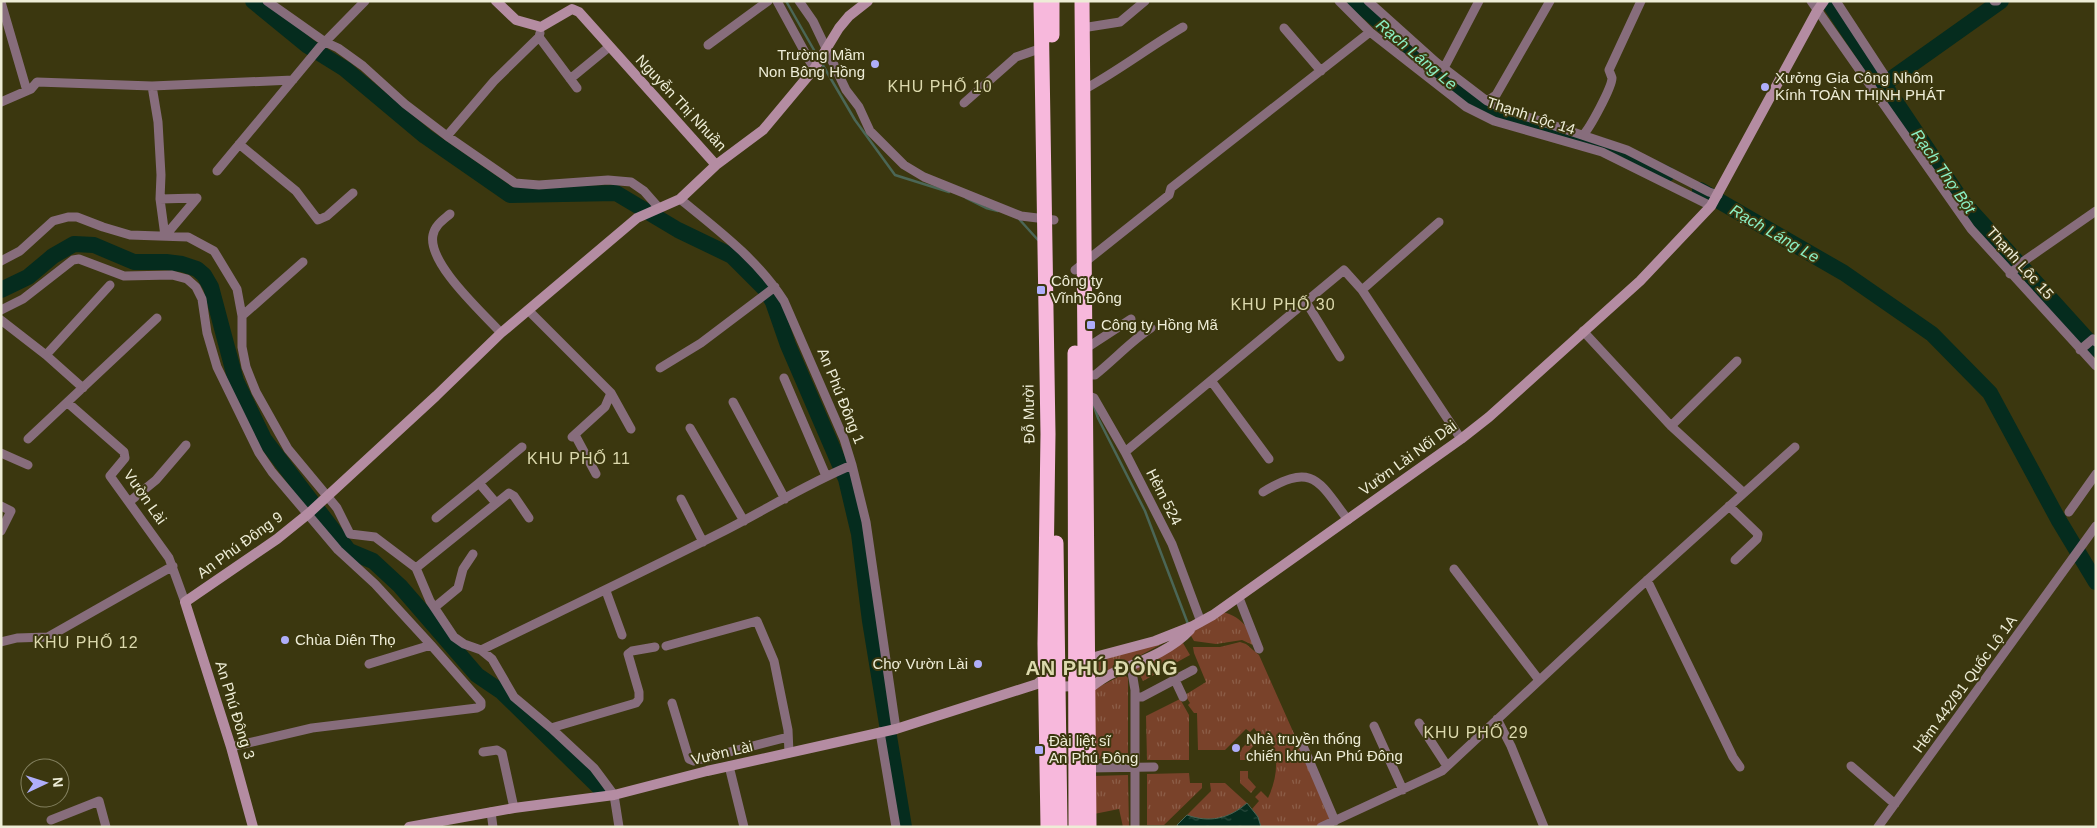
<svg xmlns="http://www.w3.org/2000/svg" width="2097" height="828" viewBox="0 0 2097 828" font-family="Arial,sans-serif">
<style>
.grass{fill:url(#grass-tufts)}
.water{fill:url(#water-ripples);stroke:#4b6656}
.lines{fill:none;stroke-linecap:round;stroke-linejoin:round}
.stream{stroke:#4b6656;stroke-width:2.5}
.river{stroke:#052c1e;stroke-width:16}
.street{stroke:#876d7c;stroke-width:9}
.secondary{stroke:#b48ca2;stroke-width:10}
.highway{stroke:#f7b8dc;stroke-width:15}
.poi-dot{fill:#afaefa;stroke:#3b370f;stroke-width:2}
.labels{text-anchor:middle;stroke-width:4;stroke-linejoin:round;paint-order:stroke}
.poi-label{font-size:15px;fill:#eeedd7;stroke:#3b370f;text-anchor:start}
.street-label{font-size:15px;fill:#eeedd7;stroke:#3b370f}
.water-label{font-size:16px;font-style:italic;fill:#8bf0c4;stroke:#3b370f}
.neighbourhood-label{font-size:16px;letter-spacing:1px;fill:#dcd9ad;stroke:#3b370f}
.district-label{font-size:20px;font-weight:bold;letter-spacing:1px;fill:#dcd9ad;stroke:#3b370f}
</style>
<defs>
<pattern id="grass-tufts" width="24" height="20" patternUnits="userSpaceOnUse" patternTransform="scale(1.25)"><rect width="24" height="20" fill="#79422a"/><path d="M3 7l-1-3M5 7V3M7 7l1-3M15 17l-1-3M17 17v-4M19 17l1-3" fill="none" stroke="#8c5e48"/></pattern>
<pattern id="water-ripples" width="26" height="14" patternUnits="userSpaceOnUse" patternTransform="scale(1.25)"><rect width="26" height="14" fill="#052c1e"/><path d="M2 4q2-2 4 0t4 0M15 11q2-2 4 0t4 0" fill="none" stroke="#2a4b3e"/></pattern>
</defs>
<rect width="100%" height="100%" fill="#3b370f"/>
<path class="grass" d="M1222,612C1238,615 1252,628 1253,645L1242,640L1216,644L1194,641L1190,634Z
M1169,640L1100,677L1094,662Z
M1240,642L1246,644L1259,655L1332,819L1314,827H1261L1258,817L1252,809L1259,801L1255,797L1261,791L1268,798C1278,777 1280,753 1267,732L1261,739L1255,734L1257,732L1254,728L1250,732L1246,729L1225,750H1198L1197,713H1194L1188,705L1190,703L1185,695L1206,682L1194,653L1193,647H1220Z
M1183,643L1190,655L1143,681L1136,668Z
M1124,674L1128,678V754L1122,759H1093V690Z
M1180,699L1189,715V760H1147L1146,716Z
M1251,739L1256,743L1247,753V760H1240V750Z
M1240,771H1248V778L1256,787L1251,793L1240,783Z
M1189,773L1190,783H1202V788L1164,825H1147V774Z
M1128,775L1129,827H1123L1119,809L1094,814L1093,776Z
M1210,783H1225L1247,803C1229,819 1209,823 1187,815L1211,791Z"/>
<path class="water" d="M1247,803L1258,817L1261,827H1178L1177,825L1187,815C1209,823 1229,819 1247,803Z"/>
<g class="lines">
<path class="stream" d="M786,1L818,57
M821,62L855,120L895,175L949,192
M966,198L986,208L998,211
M1019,219L1038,240
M1094,406L1098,418L1145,511L1188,624"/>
<path class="river" d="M253,1L308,46L345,69L425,136L510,195L616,193L678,230L732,256L766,290L773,302L788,345L846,479L859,534L870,621L904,827
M1355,1L1474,102L1505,118L1606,147L1667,174
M1828,1L1962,201L2096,349
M1884,84L2001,1
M1700,190L1844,273L1932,334L1990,393L2058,519L2096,582
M1,290L28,277L53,256L74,244L94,245L134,262H166L182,264L197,269L204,275L211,287L236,381L264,439L349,551L373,561L400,586L477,675L502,692L600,788"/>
<path class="street" d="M267,1L325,42L338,48L363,66L405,104L447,136L494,81L539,37
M777,1L814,69
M799,1L813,21L846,90L859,107L870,131L904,165L924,177L1021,216L1054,220
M1339,1L1370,32L1466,107L1494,121L1602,152L1711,206
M1368,1L1436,62L1487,101L1496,95L1550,1
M1811,1L1971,229L2096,366
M1836,1L1885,76
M1994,1H1997
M1,2L27,91
M1082,28L1120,22L1145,1
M1284,28L1321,71
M540,33L539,37L577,88
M708,45L768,1
M1444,68L1479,1
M570,79L609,47
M152,86L158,122L161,175L160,199L165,236
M1083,90C1118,71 1149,47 1183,27
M1487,101L1504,109L1627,150L1709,192L1718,195
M1,102L31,89L37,82L152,86L293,80
M964,103L1016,57L1042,48
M1583,135C1590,128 1612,87 1612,78C1611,75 1610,73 1609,70L1641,1
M447,136L515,183L539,185L608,180L631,182L644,191L659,208
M239,144L296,191L318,220L327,216L353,193
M217,171L320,47L365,1
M160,199L197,198
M680,199C718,230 757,259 784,301L844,439L852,465L866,522L896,729
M450,214C443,220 435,225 433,235C427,263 483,313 501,333
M165,236L197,198
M1,261L20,251L53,221L68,217H77L103,227L130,235L188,237L214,251L237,289L242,316V347L246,367L256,392L288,449L337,508L350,534L375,537L416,568L430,601L454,637L464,644L481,650L492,659L514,697L551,728L594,768L603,780L614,795L619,827
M1075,270L1169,195L1171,188L1370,32
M2010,274L2024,261L2096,211
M1362,290L1439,222
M1306,302L1340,357
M1,310L23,299L73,260L79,259L124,276L172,275L187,279L196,287L202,299L207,333L217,367L259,453L272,472L338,550L375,584L431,645L481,702V706L477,708L312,728L231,747
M528,310L611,393L631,429
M242,316L303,262
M1,320L46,355L83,388
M1583,331L1671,426L1744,493
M1085,349L1131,319
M2080,350L2093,339L2096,342
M46,355L110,285
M660,368L701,343L775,287
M1086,375H1095C1114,360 1131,341 1151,328
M784,378L826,476
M1212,382L1269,459
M1086,395L1094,398L1125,452L1172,544L1201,622
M733,402L785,499
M68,403L124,452L125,458L110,476L169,558L185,602
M1671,426L1737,361
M690,428L744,521
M575,435L596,474
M572,437L605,407L611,393
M28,439L157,318
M1125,452L1344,270L1362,290L1461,439
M1,453L28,465
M1263,492C1313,462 1318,480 1348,520
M681,499L703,542
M129,502L156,480L186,445
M496,503L479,483L522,447
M1,506L11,511L1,531
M1729,506L1758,534L1757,539L1735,560
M2069,512L2096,474
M436,518L479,483
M416,568L509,493L514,496L529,518
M1454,569L1539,680
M1647,580L1733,757L1740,767
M606,591L622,635
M1239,598L1259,649
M435,607L458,588L463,569L473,554
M1,642L17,638L48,637L173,566
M666,646L757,621L774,661L788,730L789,753
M481,650C561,611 641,573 720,533C764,511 806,484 852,465
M369,664L431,645
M1131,666L1135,690V827
M1175,680L1183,697
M1135,697H1142L1193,670
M672,703L689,759L694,761L788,737
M1497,719L1511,746L1544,827
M1419,723L1447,766
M1374,726L1403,790
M551,728L636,703L639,699V692L628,654L632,651L655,647
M880,732L896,827
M1303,746L1335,821
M483,752L497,750L502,753L514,808
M729,766L744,827
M1851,766L1895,804
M1087,768L1154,767
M491,812L493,827
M51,820L99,801L106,827
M1321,827L1442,771L1634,592L1795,447
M1878,827L2096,526"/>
<path class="secondary" d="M496,1L516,20L541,27L572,9L579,12L716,165
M1052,687L1076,686L1087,690C1095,684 1104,677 1113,673C1139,662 1171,651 1190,630
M253,827L231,747L185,602L277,539L308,514L436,396L501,333L637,218L680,199L716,165L763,130L814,69L839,28L849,16L868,1
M409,827L514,808L614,795L707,771L896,729L1037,684L1057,667L1155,641L1193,626L1213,615L1461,439L1489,417L1640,281L1711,206L1817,11L1824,1"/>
<path class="highway" d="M1041,1L1048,434L1045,644L1048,827
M1052,1V35
M1082,1L1089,827
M1075,353L1076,827
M1056,543L1060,827"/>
</g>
<g class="poi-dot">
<circle cx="875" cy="64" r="5"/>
<circle cx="1765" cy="87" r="5"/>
<rect x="1036" y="285" width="10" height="10" rx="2.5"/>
<rect x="1086" y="320" width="10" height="10" rx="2.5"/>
<circle cx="285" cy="640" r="5"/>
<circle cx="978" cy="664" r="5"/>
<circle cx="1236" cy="748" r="5"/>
<rect x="1034" y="745" width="10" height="10" rx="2.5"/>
</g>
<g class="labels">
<g class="poi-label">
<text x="865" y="60" text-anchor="end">Trường Mầm<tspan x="865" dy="17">Non Bông Hồng</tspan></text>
<text x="1775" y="83">Xưởng Gia Công Nhôm<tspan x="1775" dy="17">Kính TOÀN THỊNH PHÁT</tspan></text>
<text x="1051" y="286">Công ty<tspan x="1051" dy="17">Vĩnh Đông</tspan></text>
<text x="1101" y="330">Công ty Hồng Mã</text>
<text x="295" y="645">Chùa Diên Thọ</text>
<text x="968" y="669" text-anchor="end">Chợ Vườn Lài</text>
<text x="1246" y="744">Nhà truyền thống<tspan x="1246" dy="17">chiến khu An Phú Đông</tspan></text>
<text x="1049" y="746">Đài liệt sĩ<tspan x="1049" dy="17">An Phú Đông</tspan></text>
</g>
<g class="street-label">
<text transform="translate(681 103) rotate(47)" y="5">Nguyễn Thị Nhuần</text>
<text transform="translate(1531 116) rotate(18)" y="5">Thạnh Lộc 14</text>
<text transform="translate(2020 263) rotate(48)" y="5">Thạnh Lộc 15</text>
<text transform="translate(841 396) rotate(68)" y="5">An Phú Đông 1</text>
<text transform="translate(1029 414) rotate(-91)" y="5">Đỗ Mười</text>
<text transform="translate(1408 458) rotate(-36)" y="5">Vườn Lài Nối Dài</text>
<text transform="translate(145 497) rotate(55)" y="5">Vườn Lài</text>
<text transform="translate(1164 497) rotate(63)" y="5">Hẻm 524</text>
<text transform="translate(240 545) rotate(-36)" y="5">An Phú Đông 9</text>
<text transform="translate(1965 684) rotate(-54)" y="5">Hẻm 442/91 Quốc Lộ 1A</text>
<text transform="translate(235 710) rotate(73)" y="5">An Phú Đông 3</text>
<text transform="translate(722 753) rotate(-13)" y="5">Vườn Lài</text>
</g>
<g class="water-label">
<text transform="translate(1417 54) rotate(40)" y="6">Rạch Láng Le</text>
<text transform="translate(1944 171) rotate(55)" y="6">Rạch Thợ Bột</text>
<text transform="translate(1775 233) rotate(30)" y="6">Rạch Láng Le</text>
</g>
<g class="neighbourhood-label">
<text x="940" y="92">KHU PHỐ 10</text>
<text x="1283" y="310">KHU PHỐ 30</text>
<text x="579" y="464">KHU PHỐ 11</text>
<text x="86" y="648">KHU PHỐ 12</text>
<text x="1476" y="738">KHU PHỐ 29</text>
</g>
<g class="district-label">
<text x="1102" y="675">AN PHÚ ĐÔNG</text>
</g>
</g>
<rect width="2097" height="828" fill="none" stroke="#eeedd7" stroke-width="5"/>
<g transform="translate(45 783) rotate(86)"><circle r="24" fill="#3b370f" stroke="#83805f"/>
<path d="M0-4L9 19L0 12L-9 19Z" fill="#afaefa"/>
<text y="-8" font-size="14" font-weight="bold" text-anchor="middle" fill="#eeedd7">N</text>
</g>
</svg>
